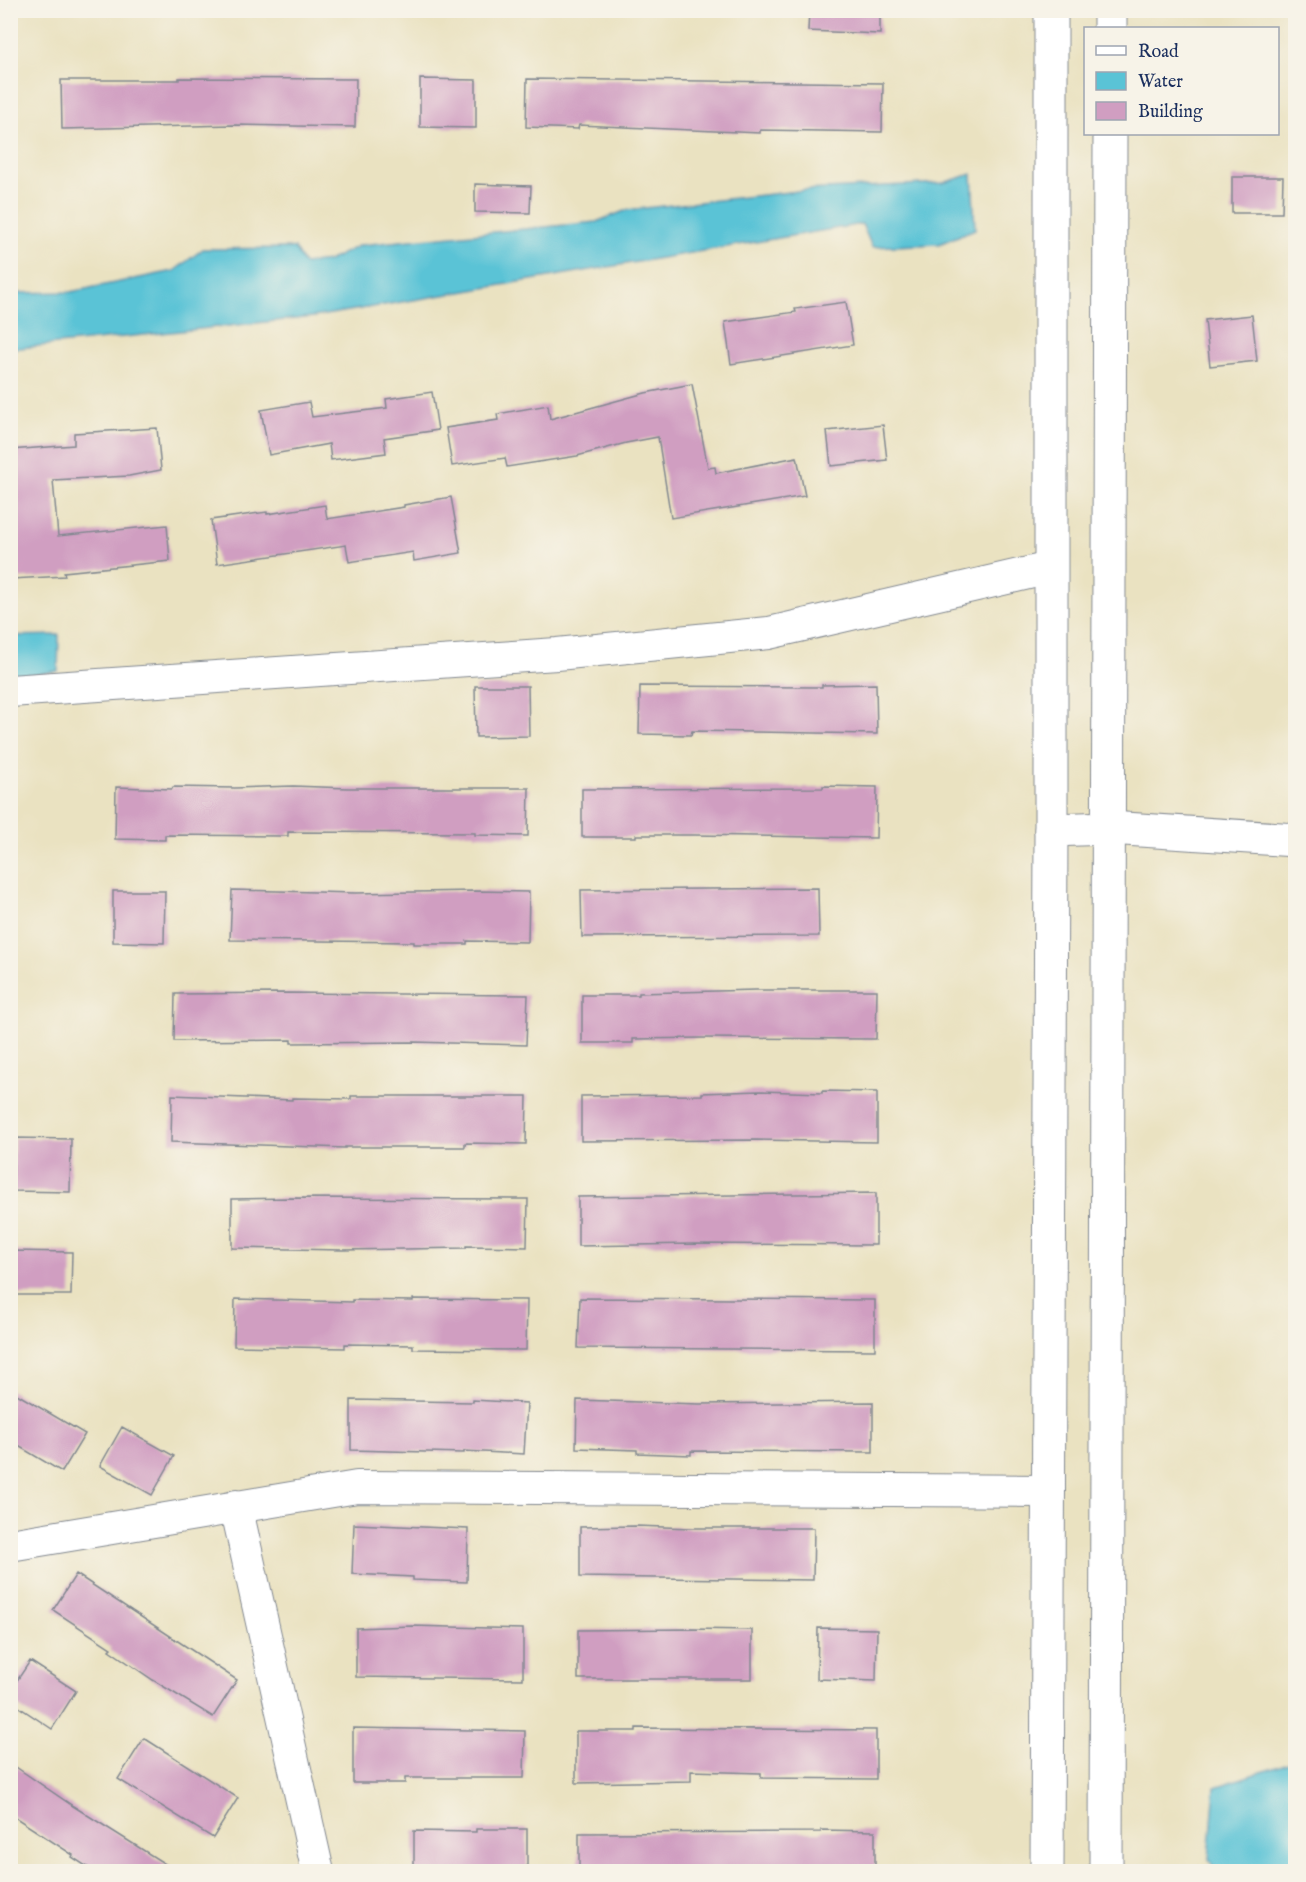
<svg xmlns="http://www.w3.org/2000/svg" width="1306" height="1882" viewBox="0 0 1306 1882" font-family="'IM FELL English',serif">
<style>
.water{fill:#5ac3d6;stroke:#3a799a;stroke-width:1.5}
.building{fill:#d09ec1}
.lines{fill:none;stroke-linecap:round;stroke-linejoin:round}
.street-casing{stroke:#828890;stroke-width:34}
.secondary-casing{stroke:#828890;stroke-width:35}
.primary-casing{stroke:#828890;stroke-width:35}
.street{stroke:#fff;stroke-width:32}
.secondary{stroke:#fff;stroke-width:33}
.primary{stroke:#fff;stroke-width:33}
</style>
<rect width="100%" height="100%" fill="#f7f3e8"/>
<filter id="ink" filterUnits="userSpaceOnUse"><feTurbulence type="fractalNoise" baseFrequency=".0167" numOctaves="2"/><feDisplacementMap in="SourceGraphic" scale="12" xChannelSelector="R" yChannelSelector="G"/><feConvolveMatrix kernelMatrix="1 2 1 2 8 2 1 2 1" color-interpolation-filters="sRGB"/></filter>
<filter id="wash" filterUnits="userSpaceOnUse"><feTurbulence type="fractalNoise" baseFrequency=".008" numOctaves="4" result="noise"/><feDisplacementMap in="SourceGraphic" scale="24" xChannelSelector="R" yChannelSelector="G"/><feGaussianBlur stdDeviation="1.35" result="paint"/><feColorMatrix in="noise" values="0 0 0 0 0 0 0 0 0 0 0 0 0 0 0 0 0 1.4 0 .05"/><feComposite in="paint" operator="in"/></filter>
<g filter="url(#wash)">
<rect width="100%" height="100%" fill="#eae2c1"/>
<path class="water" d="M972,174L975,229L939,244L872,247L862,224L313,317L11,349V293L70,292L174,271L203,249L294,248L304,264L328,261L360,245L596,222L627,210L807,190L943,183Z
M59,635L58,671L11,677L10,636Z
M1295,1761V1871H1216L1209,1859L1215,1787Z"/>
<g id="blocks">
<path class="building" d="M809,10H880V34L808,31Z
M179,78L356,79L355,127L234,125L62,129L61,80H179Z
M420,79L476,80V128L420,127Z
M527,79L883,83L882,132L760,130V133L579,125L578,129L526,127Z
M1232,177H1283L1282,213H1232Z
M475,184L531,186L530,213L475,212Z
M846,302L853,345L731,364L725,322L796,312L795,309Z
M1252,315L1257,361L1210,366L1205,320Z
M692,384L708,468L715,467L716,473L797,457L805,496L671,518L658,437L626,443L577,456L507,467L505,458L452,466L446,428L498,420L497,414L548,405L550,419L645,393Z
M432,392L438,430L384,438L386,453L331,460L329,444L269,455L261,410L309,402L312,417L387,408L386,399Z
M883,425L887,460L831,466L827,431Z
M157,428L161,470L129,476L53,480L58,536L167,525L170,561L64,572L65,576L11,579L10,450L74,445V433Z
M451,497L461,553L414,561L413,552L349,562L346,545L217,564L211,520L267,512V514L325,505L327,519L404,507V505Z
M876,684L877,734L692,731L691,735L639,734L640,686L822,687V685Z
M475,686H528L529,736L476,737Z
M293,786L348,788H529L528,836L475,835V833L288,832V836L165,835V840L115,839L116,787L172,789L173,787L235,788Z
M823,786L877,787L876,838L695,835H636V837H582V789L823,788Z
M818,888L819,936L582,937L581,890Z
M232,890L355,893L475,891L529,892L528,942L467,941V944H414V942L230,940Z
M113,891H165L164,943L113,942Z
M756,990H877L876,1039L701,1038L633,1039V1043H582V995H639V993Z
M284,993L528,995L526,1045L413,1042L291,1043V1040L174,1041L175,994Z
M760,1091L822,1093V1091L877,1092V1142L755,1140L581,1141V1096L702,1095V1093Z
M172,1095L292,1100V1098L351,1099V1096H527L526,1144L465,1143V1147H345V1148L171,1142Z
M14,1138L71,1139L70,1192L13,1191Z
M876,1193V1245L693,1244L578,1246V1197Z
M291,1198L528,1199L527,1247L466,1246V1248L343,1250L232,1248V1199Z
M10,1251L72,1252L71,1295H10Z
M580,1298L875,1300V1350L578,1348Z
M235,1299L352,1302V1300L413,1301V1299L527,1300L526,1350L413,1349V1345L345,1344V1348L234,1346Z
M10,1390L85,1434L62,1472L10,1441Z
M351,1400L473,1402V1400L527,1403L524,1454L464,1451V1453L351,1450Z
M577,1400L699,1404L873,1402V1452L691,1451V1455L637,1453V1450L576,1448Z
M122,1427L174,1456L152,1495L100,1466Z
M354,1524L468,1529L467,1582L413,1580V1577L352,1574Z
M636,1526L691,1528H814L813,1580L580,1577V1527Z
M76,1574L237,1680L213,1717L153,1680L109,1650L111,1648L53,1610Z
M412,1626L523,1629V1679L356,1677V1628Z
M818,1628L877,1629L876,1681L817,1679Z
M691,1629L752,1630V1679H578V1630Z
M30,1661L76,1691L52,1729L10,1701V1691Z
M353,1728L525,1731L524,1778H405V1783H353Z
M636,1728L876,1730V1779L761,1778V1773L691,1771V1781L576,1783V1731H636Z
M144,1738L238,1798L213,1838L118,1779Z
M10,1763L73,1806L178,1872H95L72,1857L73,1855L10,1814Z
M476,1829H527V1872H414V1831L476,1832Z
M821,1830L875,1831V1872H579V1833L821,1832Z"/>
</g>
</g>
<g filter="url(#ink)">
<use href="#blocks" fill-opacity="0" stroke="#828890" stroke-width="1.5"/>
<g class="lines">
<g class="street-casing">
<path id="street" d="M10,691L557,654L769,633L1050,568
M236,1506L318,1872
M10,1545L357,1487L1049,1491"/>
</g>
<g class="secondary-casing">
<path id="secondary" d="M1051,830L1109,828L1296,840"/>
</g>
<g class="primary-casing">
<path id="primary" d="M1110,28V10
M1047,1872L1051,830V10
M1106,1872L1110,134"/>
</g>
<use href="#street" class="street"/>
<use href="#secondary" class="secondary"/>
<use href="#primary" class="primary"/>
</g>
</g>
<rect width="1306" height="1882" fill="none" stroke="#f7f3e8" stroke-width="36"/>
<rect x="1084" y="27" width="195" height="108" fill="#f7f3e8" stroke="#9fa5b1" stroke-width="1.5"/>
<rect x="1096" y="46" width="30" height="9" fill="#ffffff" stroke="#9fa5b1" stroke-width="1.5"/>
<text x="1138" y="57" font-size="18" fill="#1b2f5e">Road</text>
<rect x="1096" y="72" width="30" height="18" fill="#5ac3d6" stroke="#9fa5b1" stroke-width="1.5"/>
<text x="1138" y="87" font-size="18" fill="#1b2f5e">Water</text>
<rect x="1096" y="102" width="30" height="18" fill="#d09ec1" stroke="#9fa5b1" stroke-width="1.5"/>
<text x="1138" y="117" font-size="18" fill="#1b2f5e">Building</text>
</svg>
